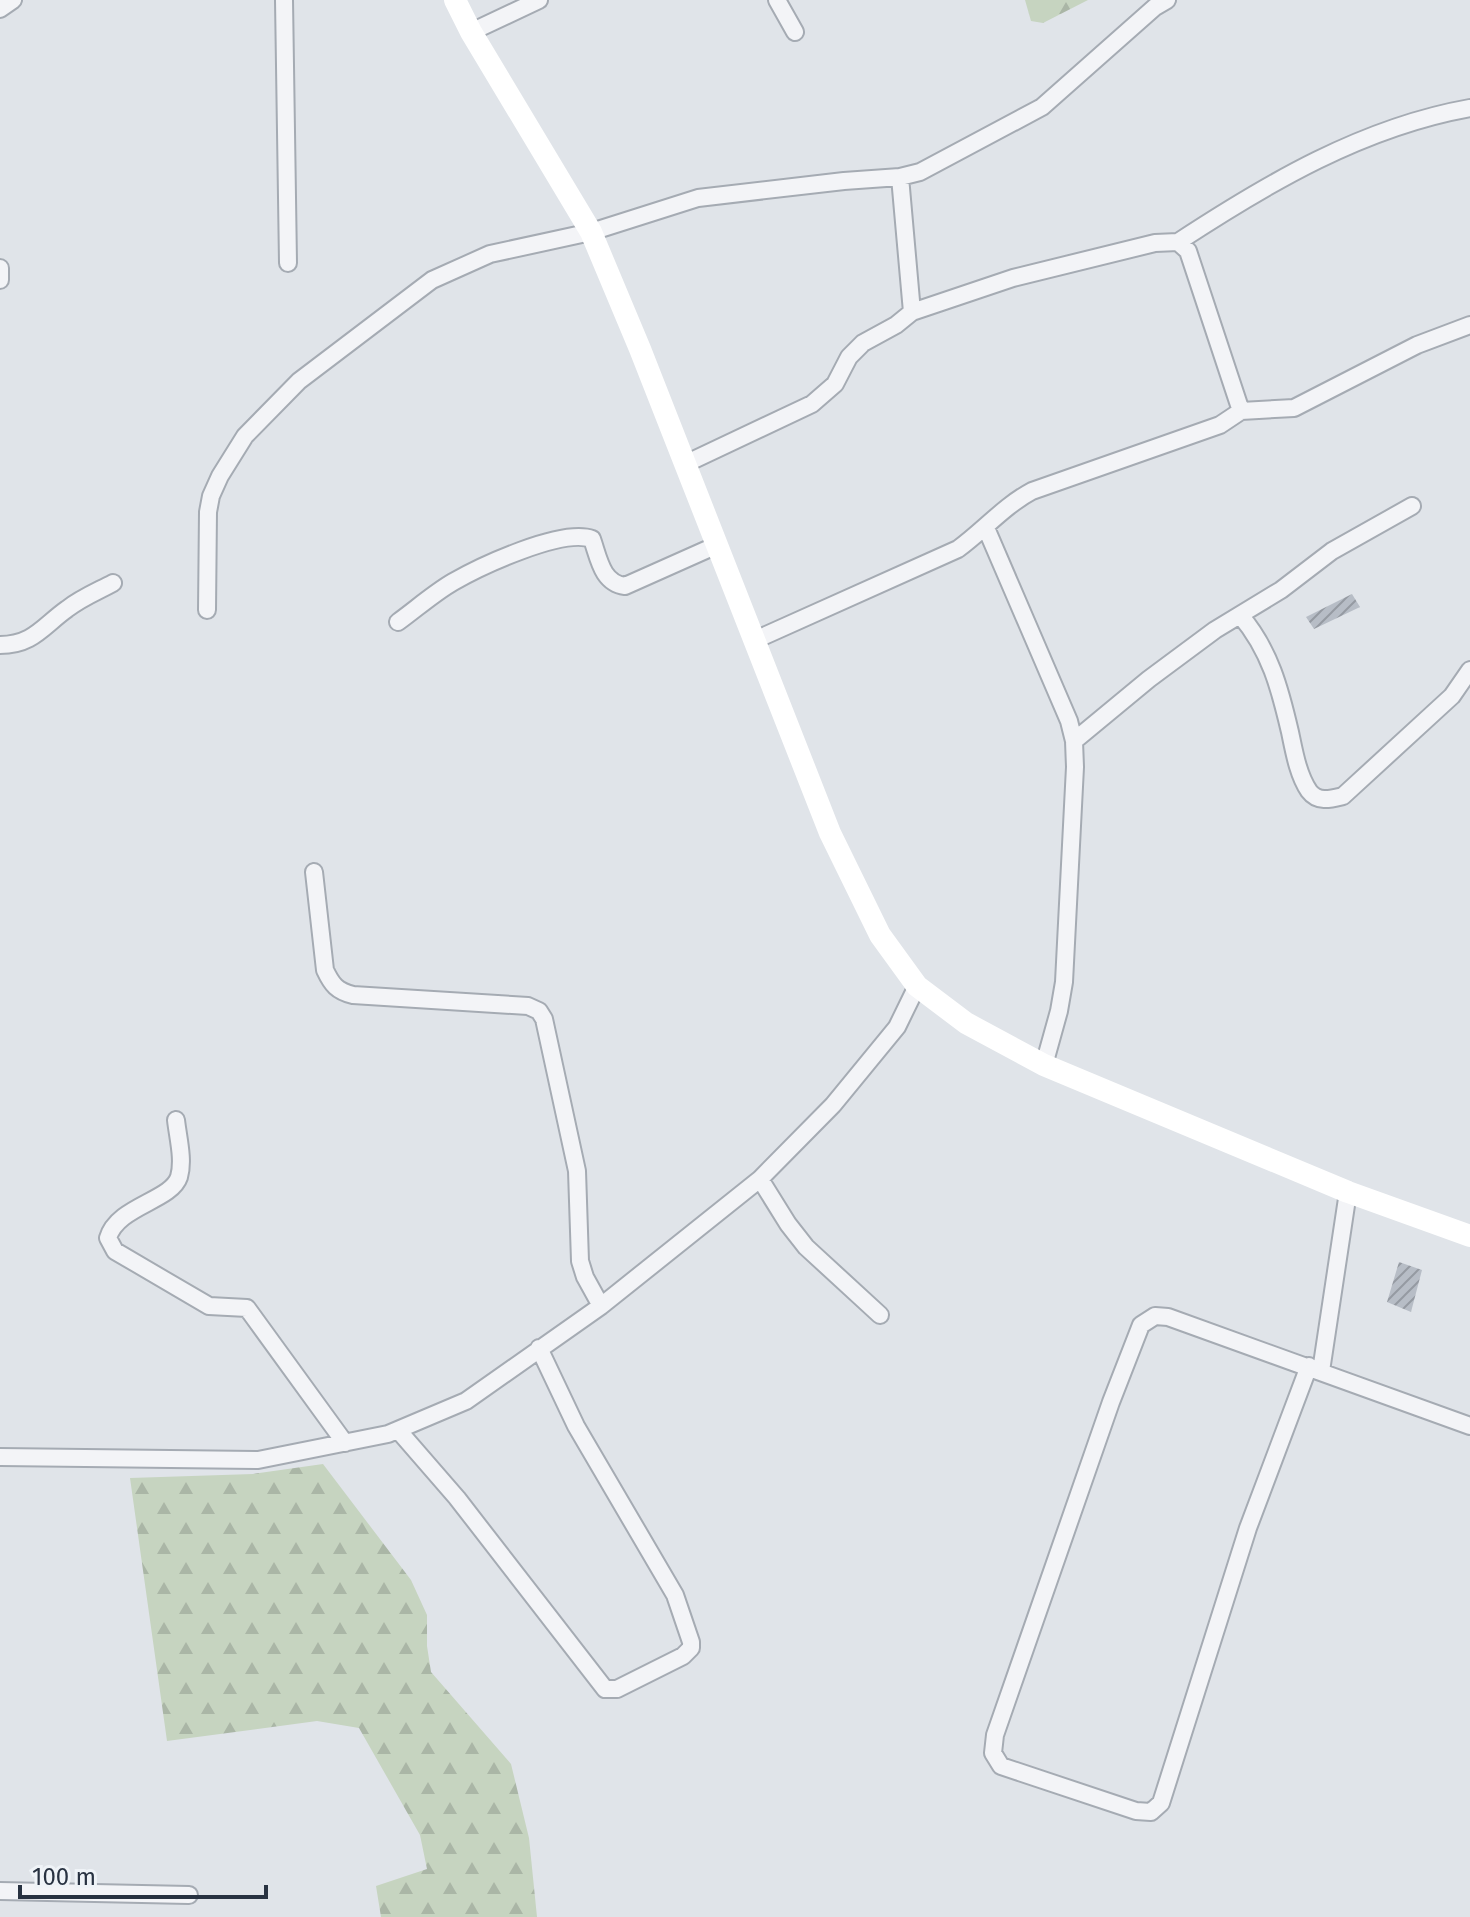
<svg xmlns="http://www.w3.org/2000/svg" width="1470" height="1917" viewBox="0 0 1470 1917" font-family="'Fira Sans',sans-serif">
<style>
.forest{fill:url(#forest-firs)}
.building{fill:url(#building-hatch)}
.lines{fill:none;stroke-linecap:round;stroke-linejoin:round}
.street-casing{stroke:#a5abb3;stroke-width:20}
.street{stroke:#f3f4f7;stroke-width:16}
.secondary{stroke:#fff;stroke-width:22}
</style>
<defs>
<pattern id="forest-firs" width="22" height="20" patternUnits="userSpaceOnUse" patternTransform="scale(2)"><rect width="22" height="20" fill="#c6d4c0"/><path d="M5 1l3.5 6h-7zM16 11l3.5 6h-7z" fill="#aab6a6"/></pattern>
<pattern id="building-hatch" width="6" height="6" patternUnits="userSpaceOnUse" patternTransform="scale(2)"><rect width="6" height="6" fill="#b7bdc6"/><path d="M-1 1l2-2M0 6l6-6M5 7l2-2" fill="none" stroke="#959aa2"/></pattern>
</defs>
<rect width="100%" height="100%" fill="#e0e4e9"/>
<path class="forest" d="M1025,0H1088L1043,23L1031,21Z
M323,1464L411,1580L427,1615V1646L431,1672L511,1764L529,1838L537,1917H381L376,1886L427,1869L420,1835L359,1728L317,1721L167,1741L130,1478L253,1474Z"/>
<path class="building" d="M1352,594L1360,607L1314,629L1306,617Z
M1399,1262L1422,1270L1411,1312L1387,1302Z"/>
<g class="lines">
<g class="street-casing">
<path id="street" d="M284,0L288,263
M777,0L795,32
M0,9L13,0
M471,32L539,0
M1178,242C1268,183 1363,127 1470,108
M0,268V280
M912,312L1013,278L1155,243L1178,242L1188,251L1241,411
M685,464L812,404L835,384L849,357L863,343L896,325L912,312L900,177
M986,528L1069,721L1074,741L1075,767L1064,982L1059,1011L1044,1065
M207,610L208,512L211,496L220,476L245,436L299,381L432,280L490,254L591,232L698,198L844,181L900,177L920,172L1042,107L1155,7L1167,0
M1240,615C1270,650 1280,689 1290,732C1294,751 1298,775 1309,791C1318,803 1331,799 1343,796L1452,696L1470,670
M398,622C416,609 434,593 453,582C481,566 562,528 592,539C599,559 602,583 625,586L717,545
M755,640L958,549C984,530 1004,506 1032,491L1220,425L1241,411L1294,408L1417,345L1470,325
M0,645C33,645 43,626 67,609C81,598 98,591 113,583
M1074,741L1149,679L1215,630L1281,590L1332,551L1412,506
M314,872L325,970C332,985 337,991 353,995L528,1006L539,1011L544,1019L577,1171L580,1261L585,1277L601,1306
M176,1120C178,1138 184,1160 179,1177C171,1201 117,1206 108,1238L115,1251L209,1306L247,1308L345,1443
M760,1179L788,1224L806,1247L880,1315
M1309,1366L1248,1528L1161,1803L1151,1812L1136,1811L1001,1766L993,1753L995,1735L1111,1402L1141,1325L1155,1316L1168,1317L1470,1426
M1321,1371L1348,1192
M398,1430L457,1498L605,1689H617L683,1656L691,1648V1642L675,1595L576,1426L539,1348
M0,1457L258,1460L388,1434L466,1401L601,1306L760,1179L833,1105L897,1027L917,986
M0,1891L189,1895"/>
</g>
<use href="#street" class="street"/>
<path class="secondary" d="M455,0L471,32L591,232L640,349L830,833L880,935L917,986L966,1023L1044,1065L1348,1192L1470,1236"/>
</g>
<path d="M20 1885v12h246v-12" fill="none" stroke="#283241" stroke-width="4"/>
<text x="32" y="1885" font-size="24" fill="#283241" stroke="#eff3f7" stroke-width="6" paint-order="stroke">100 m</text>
</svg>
